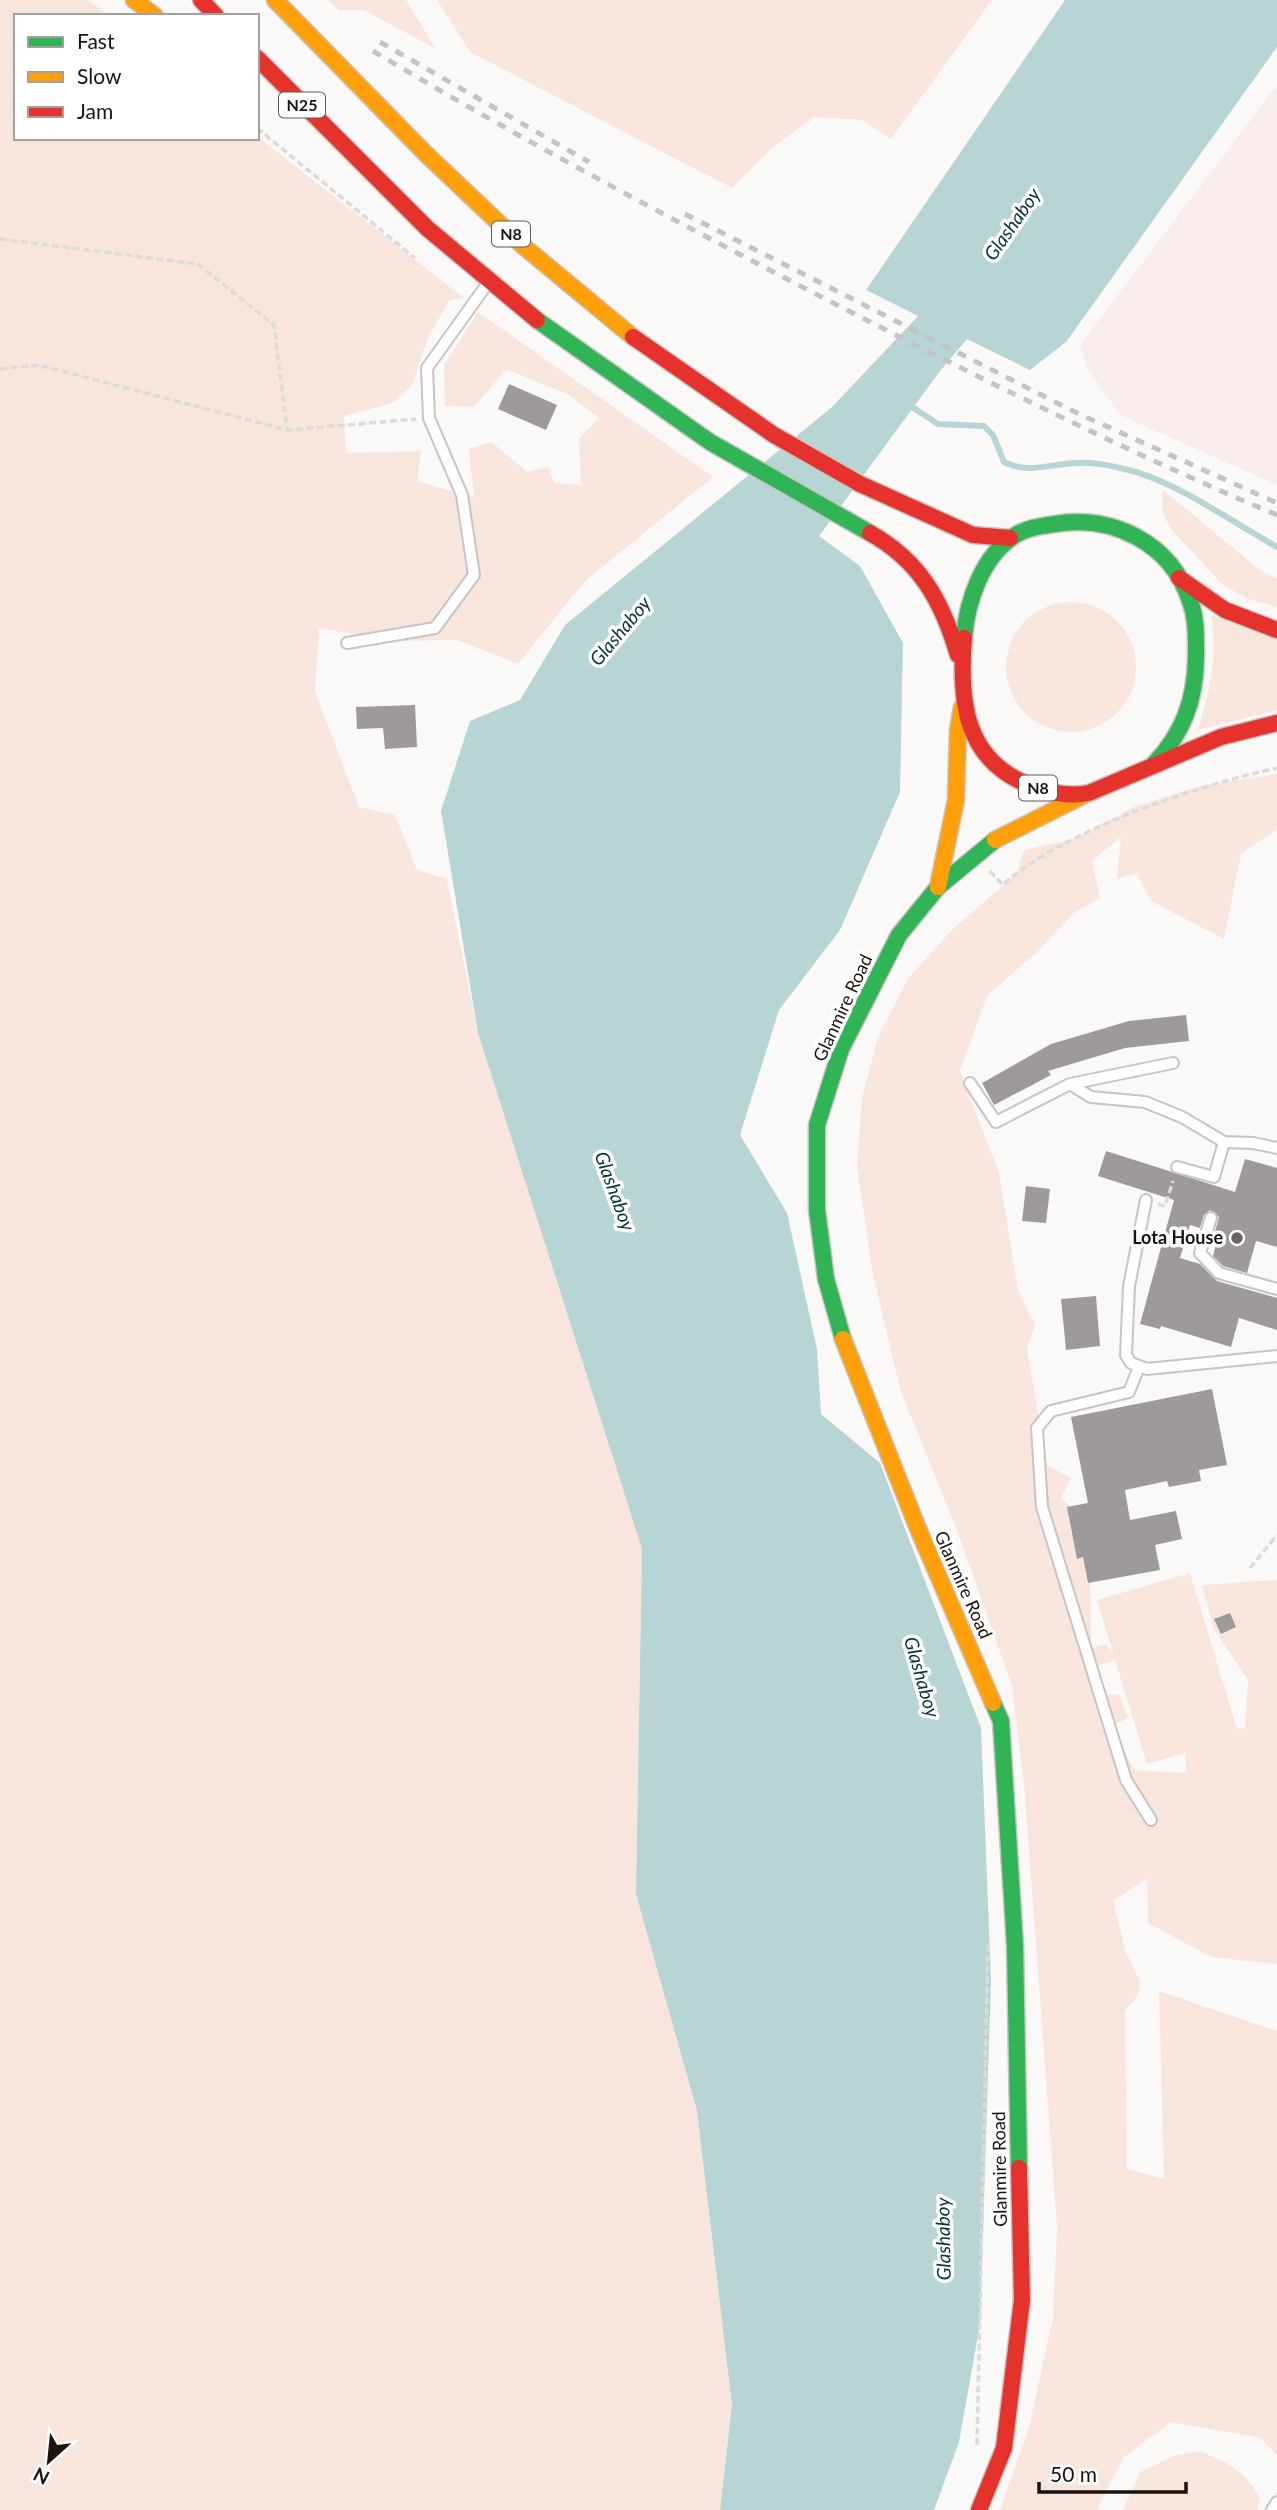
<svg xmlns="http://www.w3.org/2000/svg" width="1277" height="2510" viewBox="0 0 1277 2510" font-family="Lato,sans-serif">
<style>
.industrial{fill:#f8ecec}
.green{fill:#f8e6dd;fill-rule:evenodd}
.water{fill:#b6d5d4}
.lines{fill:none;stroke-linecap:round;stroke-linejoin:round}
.stream{stroke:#b6d5d4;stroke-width:6}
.building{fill:#9e9a9a}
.lane-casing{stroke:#c8c4c1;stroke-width:14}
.fast-casing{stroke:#c8c4c1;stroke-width:19}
.slow-casing{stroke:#c8c4c1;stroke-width:19}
.jam-casing{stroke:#c8c4c1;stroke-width:19}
.path{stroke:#dcdbdb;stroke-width:3.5;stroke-dasharray:7 3.5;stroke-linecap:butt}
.lane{stroke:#fefefe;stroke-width:10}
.fast{stroke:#30b455;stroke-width:16}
.slow{stroke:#ff9f0a;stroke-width:16}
.jam{stroke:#e5322d;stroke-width:16}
.rail{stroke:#c5c4c4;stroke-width:5;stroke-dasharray:9 9;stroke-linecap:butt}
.poi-dot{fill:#696462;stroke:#fff;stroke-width:2.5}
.labels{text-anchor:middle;stroke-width:7;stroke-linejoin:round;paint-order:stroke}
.shield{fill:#fff;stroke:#5f5a58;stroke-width:2}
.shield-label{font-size:16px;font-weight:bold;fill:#1a1411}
.street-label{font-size:18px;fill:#1a1411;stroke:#fff}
.poi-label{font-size:18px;font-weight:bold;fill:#1a1411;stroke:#fff;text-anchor:end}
.water-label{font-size:19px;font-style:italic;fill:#063334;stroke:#fff}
</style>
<rect width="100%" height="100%" fill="#fbf9f7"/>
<path class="industrial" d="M1277,85V485L1120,415L1087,368L1080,345Z"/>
<path class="green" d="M0,0H88L110,16H16V138L257,136L464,298L450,300L428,337L412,385L393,403L344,416L346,453L421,451L417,481L474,497L469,449L492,442L527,472L548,467L554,483L581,485L579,439L599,418L569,395L506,369L474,407L445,406L444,365L478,312L713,477L585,581L518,664L457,640L394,641L319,628L315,691L359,807L395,815L417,870L447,879L478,1033L642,1549L636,1894L697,2111L732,2405L720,2510H0Z
M328,0H406L436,49L364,10H339Z
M437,0H992L891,139L862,120L814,117L772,148L732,188L470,52Z
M1163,490L1261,571L1277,579V607L1248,599L1223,585L1171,529L1162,510Z
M1006 667a65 65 0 1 1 130 0a65 65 0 1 1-130 0Z
M1211,615L1277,637V710L1198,730C1209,691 1219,656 1211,615Z
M1277,774V829L1241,854L1224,939L1151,901L1137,873L1117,879L1121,837L1092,861L1100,898L1075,912L1038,951L987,996L960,1071L999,1173L1018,1291L1035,1325L1027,1348L1047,1465L1071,1478L1061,1498L1081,1517L1070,1530L1090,1577L1091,1648L1107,1644L1113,1653L1097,1600L1190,1573L1237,1729L1245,1728L1248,1680L1214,1629L1202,1585L1277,1580V1964L1211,1957L1148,1923L1147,1878L1113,1901L1126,1952L1140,1981L1138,1996L1125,2010L1127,2169L1164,2179L1159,1991L1277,2031V2456L1261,2438L1171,2422L1124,2457L1097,2510H1000L1029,2427L1053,2318L1057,2227L1024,1784L1012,1686L957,1530L901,1392L873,1275L857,1167L862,1098L878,1037L908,978L952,930L1017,873L1024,850L1074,839L1136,806L1200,786ZM1115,1660L1147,1764L1186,1753V1773L1135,1770L1110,1727L1128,1718L1119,1694L1097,1697L1095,1667Z
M1199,2451C1228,2462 1245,2471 1260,2498L1257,2510H1123L1140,2472L1176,2455Z"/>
<path class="water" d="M1065,0H1277V47L1066,342L1030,370L967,339L940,371L819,536L860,566L903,643L900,792L840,930L779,1010L740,1135L787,1213L817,1349L821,1414L880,1463L981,1728L991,1979L980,2324L959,2442L934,2510H720L732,2405L697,2111L636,1894L642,1549L478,1033L441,811L470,721L520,700L565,625L832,407L918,316L866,290Z"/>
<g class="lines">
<path class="stream" d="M906,403L938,424L984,426L993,435L1004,462C1030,475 1051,463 1077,463C1091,462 1107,465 1120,468C1172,478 1230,521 1277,547"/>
</g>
<path class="building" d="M509,384L557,405L546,430L498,409Z
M415,705L417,747L385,749L383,728L357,729L356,707Z
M1186,1015L1189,1041L1125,1048L1048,1071L1051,1075L994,1105L982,1083L1051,1044L1129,1021Z
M1106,1151L1235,1192L1245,1159L1277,1168V1247L1256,1241L1247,1273L1223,1266L1213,1256L1219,1233L1215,1232L1219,1217L1210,1210L1204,1215L1200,1228L1190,1225L1180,1258L1200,1264L1217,1281L1277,1298V1330L1239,1318L1231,1347L1161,1326L1160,1329L1140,1324L1174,1200L1098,1176Z
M1026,1186L1050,1189L1046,1223L1022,1221Z
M1096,1296L1100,1346L1066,1350L1061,1299Z
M1212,1389L1227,1465L1199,1470L1201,1481L1169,1487L1167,1481L1125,1490L1130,1520L1176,1511L1182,1539L1155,1545L1160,1570L1088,1583L1083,1557L1077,1559L1067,1507L1088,1503L1071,1417Z
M1230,1613L1236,1627L1221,1634L1214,1619Z"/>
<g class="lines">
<g class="lane-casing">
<path id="lane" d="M347,643L435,628L474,575L462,495L429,418L427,368L485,287
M970,1083L996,1122L1070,1084L1173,1063
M1070,1084L1091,1097L1145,1102L1182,1117L1224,1142L1253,1143L1277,1148
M1177,1167L1214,1177L1224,1142
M1146,1200L1129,1286L1126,1355L1131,1363L1147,1369L1277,1356
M1211,1218L1200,1253L1219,1273L1277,1289
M1139,1367L1129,1392L1051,1411L1037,1428L1042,1507L1126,1780L1151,1820
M1272,2510L1277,2502"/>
</g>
<g class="fast-casing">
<path id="fast" d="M537,320L710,442L870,533
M964,638C967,601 982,557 1014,536C1026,528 1041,526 1055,524C1112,514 1171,543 1190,601C1197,619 1196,640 1196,659C1195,701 1183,733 1154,764
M843,1339L826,1279L817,1210V1125L841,1049L899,935L938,887L995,840
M993,1703L1001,1721L1015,1946L1019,2168"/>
</g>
<g class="slow-casing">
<path id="slow" d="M134,0L155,16
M275,0L426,154L522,245L633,337
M995,840L1084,795
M938,887L956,800L958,730L962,707
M843,1339L919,1531L993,1703"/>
</g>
<g class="jam-casing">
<path id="jam" d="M201,0L216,16
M257,58L428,229L537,320
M633,337L774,435L860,484L973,535L1010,538
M870,533C920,561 942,601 958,655
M1179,578L1225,610L1277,630
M964,638C959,701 964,760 1031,786C1050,793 1070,797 1089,793L1221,737L1277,723
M979,2510L1004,2448L1022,2300L1019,2168"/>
</g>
<path class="path" d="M257,128L415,258
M0,239L198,264L274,325L287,430
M0,369L39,365L287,430L416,419
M990,871L1003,885C1061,831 1199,785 1277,768
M1158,1204L1165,1206L1173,1181
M1250,1568L1277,1535
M977,2445L988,1942"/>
<use href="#lane" class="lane"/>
<use href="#fast" class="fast"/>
<use href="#slow" class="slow"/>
<use href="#jam" class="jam"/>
<path class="rail" d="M380,42L589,162
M373,51C525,142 681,224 837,305C982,379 1127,452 1277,515
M685,214L1077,413L1277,503"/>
</g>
<circle class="poi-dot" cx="1237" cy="1238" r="7"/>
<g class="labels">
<g class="shield">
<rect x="279" y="92.5" width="46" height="25" rx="5"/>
<rect x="492" y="221.5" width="38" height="25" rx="5"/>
<rect x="1019" y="775.5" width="38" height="25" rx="5"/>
</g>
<g class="shield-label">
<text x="302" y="111">N25</text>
<text x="511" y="240">N8</text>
<text x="1038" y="794">N8</text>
</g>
<g class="street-label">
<text transform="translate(843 1008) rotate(-65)" y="6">Glanmire Road</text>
<text transform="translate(963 1585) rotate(66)" y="6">Glanmire Road</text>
<text transform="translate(1000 2169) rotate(-91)" y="6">Glanmire Road</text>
</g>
<g class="poi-label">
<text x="1223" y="1244">Lota House</text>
</g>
<g class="water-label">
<text transform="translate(1012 224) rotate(-55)" y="7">Glashaboy</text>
<text transform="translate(620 631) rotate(-50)" y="7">Glashaboy</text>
<text transform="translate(615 1191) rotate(70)" y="7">Glashaboy</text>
<text transform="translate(922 1677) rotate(74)" y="7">Glashaboy</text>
<text transform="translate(943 2239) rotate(-91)" y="7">Glashaboy</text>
</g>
</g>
<rect x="14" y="14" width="245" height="126" fill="#ffffff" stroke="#a3a1a0" stroke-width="2"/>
<rect x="28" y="37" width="35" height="10" fill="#30b455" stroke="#a3a1a0" stroke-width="2"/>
<text x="77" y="49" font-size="21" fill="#1a1411">Fast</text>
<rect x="28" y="72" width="35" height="10" fill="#ff9f0a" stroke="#a3a1a0" stroke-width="2"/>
<text x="77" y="84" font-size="21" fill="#1a1411">Slow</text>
<rect x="28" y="107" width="35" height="10" fill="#e5322d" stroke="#a3a1a0" stroke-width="2"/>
<text x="77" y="119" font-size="21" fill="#1a1411">Jam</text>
<g transform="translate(49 2461) rotate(207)" stroke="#ffffff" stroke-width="5" paint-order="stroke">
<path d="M0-5L12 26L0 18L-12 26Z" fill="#1a1411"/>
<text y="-10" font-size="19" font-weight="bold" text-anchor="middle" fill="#1a1411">N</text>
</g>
<path d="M1039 2482v10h147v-10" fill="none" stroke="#1a1411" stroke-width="3.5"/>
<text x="1050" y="2482" font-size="21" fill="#1a1411" stroke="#ffffff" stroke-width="5" paint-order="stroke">50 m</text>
</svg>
